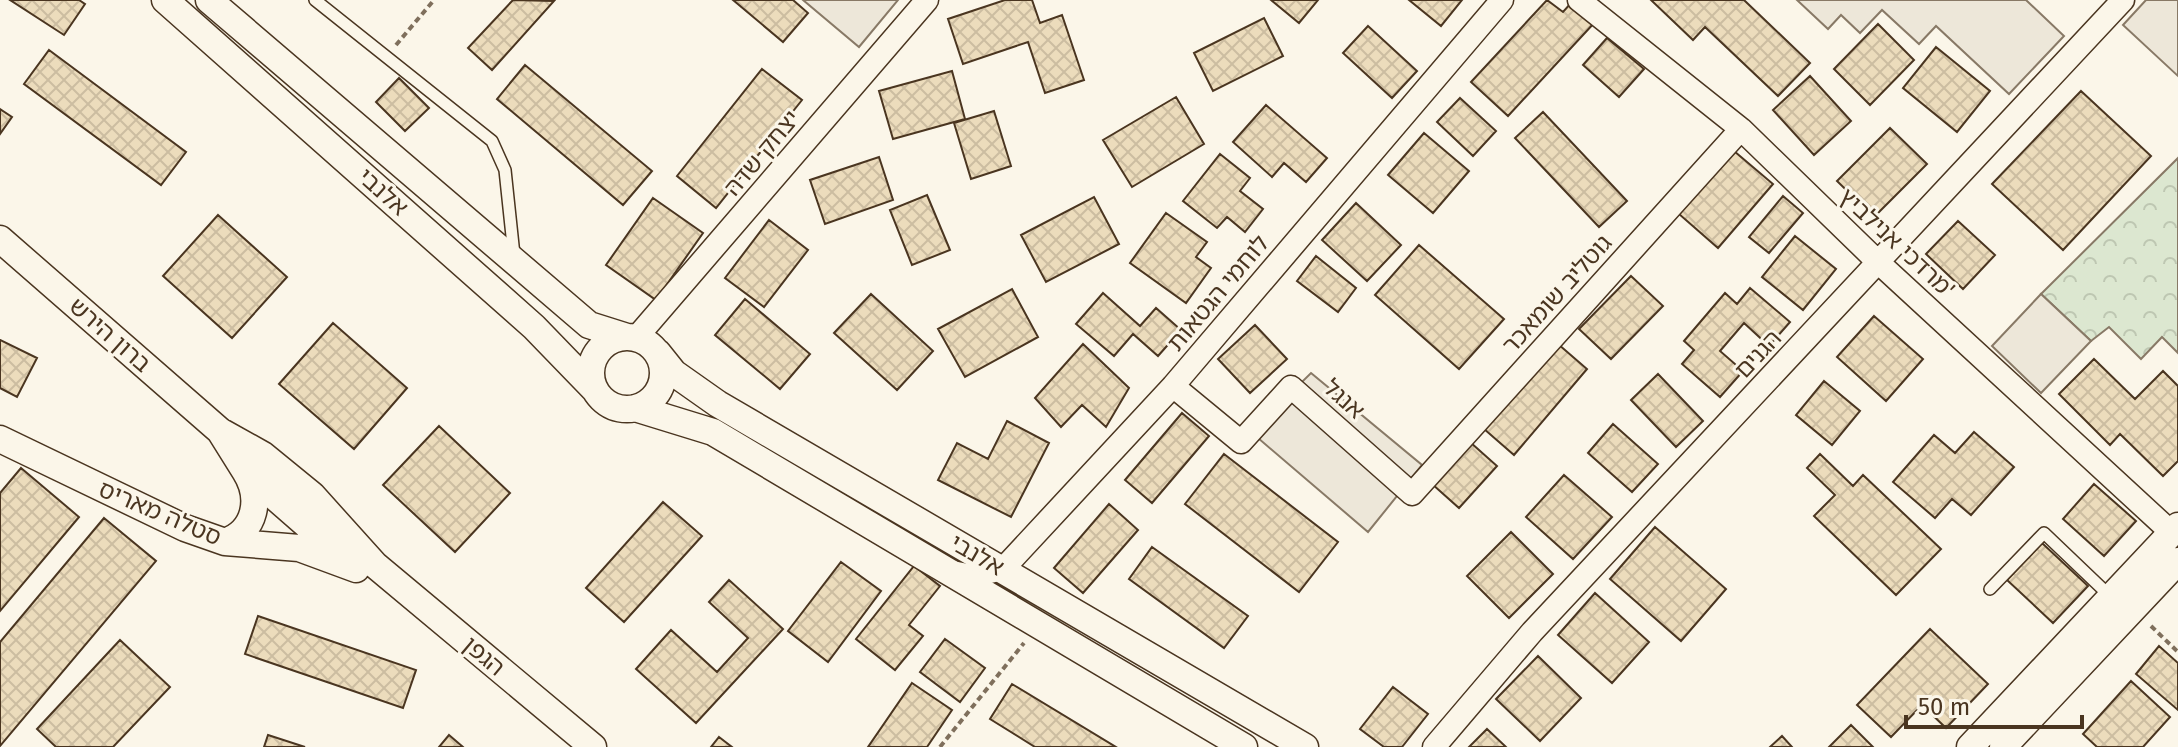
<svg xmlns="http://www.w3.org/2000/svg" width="2178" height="747" viewBox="0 0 2178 747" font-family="'Fira Sans','Noto Sans Hebrew',sans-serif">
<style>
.park{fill:url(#park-crowns);stroke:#887966;stroke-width:2}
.parking{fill:#ede7d9;stroke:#887966;stroke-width:2}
.building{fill:url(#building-cross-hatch);stroke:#4a3520;stroke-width:2}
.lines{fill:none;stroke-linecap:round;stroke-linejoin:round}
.service-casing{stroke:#4a3520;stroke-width:14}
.minor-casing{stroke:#4a3520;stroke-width:25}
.tertiary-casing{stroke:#4a3520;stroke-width:29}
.path{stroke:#7f6f5c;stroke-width:4;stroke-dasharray:6 4;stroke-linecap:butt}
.service{stroke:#fbf6e9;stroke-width:11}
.minor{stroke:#fbf6e9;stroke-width:22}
.tertiary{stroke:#fbf6e9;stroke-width:26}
.labels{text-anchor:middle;stroke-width:6;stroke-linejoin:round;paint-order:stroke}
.street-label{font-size:24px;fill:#4a3520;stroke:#fbf6e9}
</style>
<defs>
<pattern id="park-crowns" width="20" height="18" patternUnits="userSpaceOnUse" patternTransform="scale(2)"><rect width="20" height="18" fill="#dce7d0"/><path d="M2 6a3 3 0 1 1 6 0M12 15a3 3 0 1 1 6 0" fill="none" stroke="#bec7b2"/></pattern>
<pattern id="building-cross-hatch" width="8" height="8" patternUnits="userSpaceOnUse" patternTransform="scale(2)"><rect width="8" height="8" fill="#ecdcbc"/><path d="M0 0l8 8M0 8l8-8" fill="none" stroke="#ccbda1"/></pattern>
</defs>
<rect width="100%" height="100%" fill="#fbf6e9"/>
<path class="park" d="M2178,158V353L2162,337L2141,359L2109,327L2091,341L2041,294Z"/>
<path class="parking" d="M803,0H898L859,47Z
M1797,0H2026L2064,36L2009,94L1936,26L1919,44L1882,10L1860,33L1841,15L1828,29Z
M2146,0H2178V76L2123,25Z
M2041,294L2091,341L2041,393L1992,346Z
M1311,373L1422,465L1368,532L1251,432Z"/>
<path class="building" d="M10,0H79L85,4L64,35Z
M513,0L554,1L492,70L468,48Z
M733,0H793L808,13L783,42Z
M1005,0H1032L1040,23L1062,15L1084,80L1045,93L1028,42L963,64L948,19Z
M1271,0H1318L1299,23Z
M1409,0H1462L1441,26Z
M1547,0L1563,12L1572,2L1595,22L1508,116L1471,82Z
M1651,0H1744L1810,63L1778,96L1705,27L1693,40Z
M1264,18L1283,56L1213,91L1194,53Z
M1878,24L1914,60L1870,105L1834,69Z
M1368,26L1417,71L1392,98L1343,53Z
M1607,38L1644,69L1619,97L1583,65Z
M1936,47L1990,91L1957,132L1903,88Z
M49,50L186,152L161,185L24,84Z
M525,65L652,171L623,205L497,99Z
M762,69L802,100L716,208L677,176Z
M952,71L965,119L893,139L879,91Z
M1810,76L1851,121L1814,155L1773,110Z
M399,78L429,108L405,131L376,102Z
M2081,91L2151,156L2063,250L1992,184Z
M1176,97L1204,144L1132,187L1103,140Z
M1460,98L1496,131L1473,156L1437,122Z
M1266,105L1327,158L1306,182L1284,163L1272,177L1233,142Z
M0,109L12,117L0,134Z
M994,111L1011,166L971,179L954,123Z
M1543,112L1627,201L1599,227L1515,138Z
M1890,128L1927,164L1874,217L1837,181Z
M1424,133L1469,171L1433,213L1388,175Z
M1734,151L1773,184L1718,248L1679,214Z
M1220,154L1250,178L1240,191L1263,209L1245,232L1227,217L1217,228L1183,201Z
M879,157L893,200L825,224L810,180Z
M927,195L950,250L912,265L890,210Z
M1783,196L1803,213L1769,253L1749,237Z
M1094,197L1119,244L1046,282L1021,235Z
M653,198L703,233L656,300L606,265Z
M1356,203L1401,245L1367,281L1322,240Z
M1166,213L1207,242L1196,257L1211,268L1186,303L1130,263Z
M218,215L287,277L232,338L163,276Z
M769,220L808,250L764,307L725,278Z
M1958,221L1995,255L1963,289L1926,254Z
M1795,236L1836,269L1803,310L1762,277Z
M1419,245L1504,319L1459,369L1375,295Z
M1316,256L1356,288L1338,312L1297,281Z
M1631,276L1663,306L1611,359L1579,329Z
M1750,288L1790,322L1769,346L1744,323L1720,351L1743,371L1720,397L1682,364L1694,350L1684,341L1725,293L1737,304Z
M1012,289L1038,337L965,377L938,329Z
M1103,293L1140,326L1156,308L1181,330L1158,356L1133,334L1114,356L1076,324Z
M871,294L933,351L897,390L834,333Z
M745,299L810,354L780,389L715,335Z
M1874,316L1923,359L1886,401L1837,357Z
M333,323L407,388L354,449L279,384Z
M1255,325L1287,359L1250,393L1218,359Z
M0,340L37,358L17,397L0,388Z
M1083,344L1129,388L1106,427L1082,405L1061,427L1035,398Z
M1558,344L1587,369L1514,455L1484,429Z
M2094,359L2135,399L2163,371L2178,386V461L2163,476L2120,434L2110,445L2059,394Z
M1658,374L1703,421L1676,447L1631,400Z
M1824,381L1860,411L1832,445L1796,415Z
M1182,413L1209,436L1152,503L1125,480Z
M1007,421L1049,443L1011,517L938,480L957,443L988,459Z
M1613,424L1658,464L1632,492L1588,453Z
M439,426L510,493L455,552L383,485Z
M1974,432L2014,467L1971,515L1952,499L1935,518L1893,482L1934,435L1955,453Z
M1470,442L1497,466L1459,508L1432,484Z
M1224,454L1338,542L1299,592L1185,504Z
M1820,454L1853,486L1863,475L1941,549L1896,595L1814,516L1835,495L1807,468Z
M21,468L79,517L0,611V493Z
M1564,475L1612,517L1573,559L1526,517Z
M2094,484L2136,521L2104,556L2063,519Z
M663,502L702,536L624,622L586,588Z
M1109,504L1138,530L1083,593L1054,568Z
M104,518L156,561L0,746V642Z
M1655,527L1726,589L1681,641L1610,579Z
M1511,532L1553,574L1509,618L1467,576Z
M2042,543L2088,586L2053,623L2007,580Z
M1152,547L1248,616L1224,648L1129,579Z
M841,562L881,591L828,662L788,631Z
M914,566L940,586L909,625L923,636L895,670L856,639Z
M729,580L783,629L696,723L636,669L671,630L717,672L748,638L709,602Z
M1595,593L1649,642L1612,683L1558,635Z
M258,616L416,670L403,708L245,654Z
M1930,629L1988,684L1946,728L1922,705L1891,737L1857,705Z
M945,639L985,668L960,702L920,672Z
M120,640L170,687L113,747H56L37,729Z
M2159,646L2178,663V710L2136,674Z
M1538,656L1581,698L1540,741L1496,699Z
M2131,681L2170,717L2143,747H2097L2083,734Z
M912,683L952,710L927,747H868Z
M1012,684L1116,747H1035L990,719Z
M1393,687L1428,714L1402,747H1384L1360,729Z
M1851,725L1873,747H1829Z
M1487,729L1506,747H1469Z
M268,735L305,747H264Z
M449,735L463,747H439Z
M1782,736L1792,747H1770Z
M719,737L732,747H711Z"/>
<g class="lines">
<g class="service-casing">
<path id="service" d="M315,0L492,141L505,170L514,255
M1990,589L2044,533L2111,597"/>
</g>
<g class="minor-casing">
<path id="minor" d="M1579,0L1741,129L1879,263L2172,533
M636,338L927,0
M1173,386L1241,442L1291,387L1412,494L1741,129
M952,572L972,576L1003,569L1173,386L1502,0
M1434,747L1532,632L2123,0"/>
</g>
<g class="tertiary-casing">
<path id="tertiary" d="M165,0L534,327L595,390
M209,0L589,325L627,337
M0,239L220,431L263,455L312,495L375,565
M591 373a36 36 0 1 1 72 0a36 36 0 1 1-72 0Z
M658,353L674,373L718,404L1305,747
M635,408L713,432L1244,747
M220,431L245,471L308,526L375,565L593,747
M0,439L185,528L225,542L299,548L356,569
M225,542C256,531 262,498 245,471
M1970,747L2178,526
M2003,747L2178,561"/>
</g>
<path class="path" d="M396,45L434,0
M2151,626L2178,652
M940,747L1024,643"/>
<use href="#service" class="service"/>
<use href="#minor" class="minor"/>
<use href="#tertiary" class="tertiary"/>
</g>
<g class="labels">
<g class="street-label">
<text transform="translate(762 153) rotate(-50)" y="8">יצחק שדה</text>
<text transform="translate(383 192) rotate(42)" y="8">אלנבי</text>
<text transform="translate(1897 243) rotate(43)" y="8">מרדכי אנילביץ'</text>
<text transform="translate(1218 293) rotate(-50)" y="8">לוחמי הגטאות</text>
<text transform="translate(1557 294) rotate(-48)" y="8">גוטליב שומאכר</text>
<text transform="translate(110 335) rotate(41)" y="8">ברון הירש</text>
<text transform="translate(1758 354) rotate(-47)" y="8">הגנים</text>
<text transform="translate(1344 399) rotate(42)" y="8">אנגל</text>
<text transform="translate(160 513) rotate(23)" y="8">סטלה מאריס</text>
<text transform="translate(977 555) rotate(30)" y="8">אלנבי</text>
<text transform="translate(484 656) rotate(40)" y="8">הגפן</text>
</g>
</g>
<path d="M1906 715v12h176v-12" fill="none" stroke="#4a3520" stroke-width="4"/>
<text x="1918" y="715" font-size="24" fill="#4a3520" stroke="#fbf6e9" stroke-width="6" paint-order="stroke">50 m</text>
</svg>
